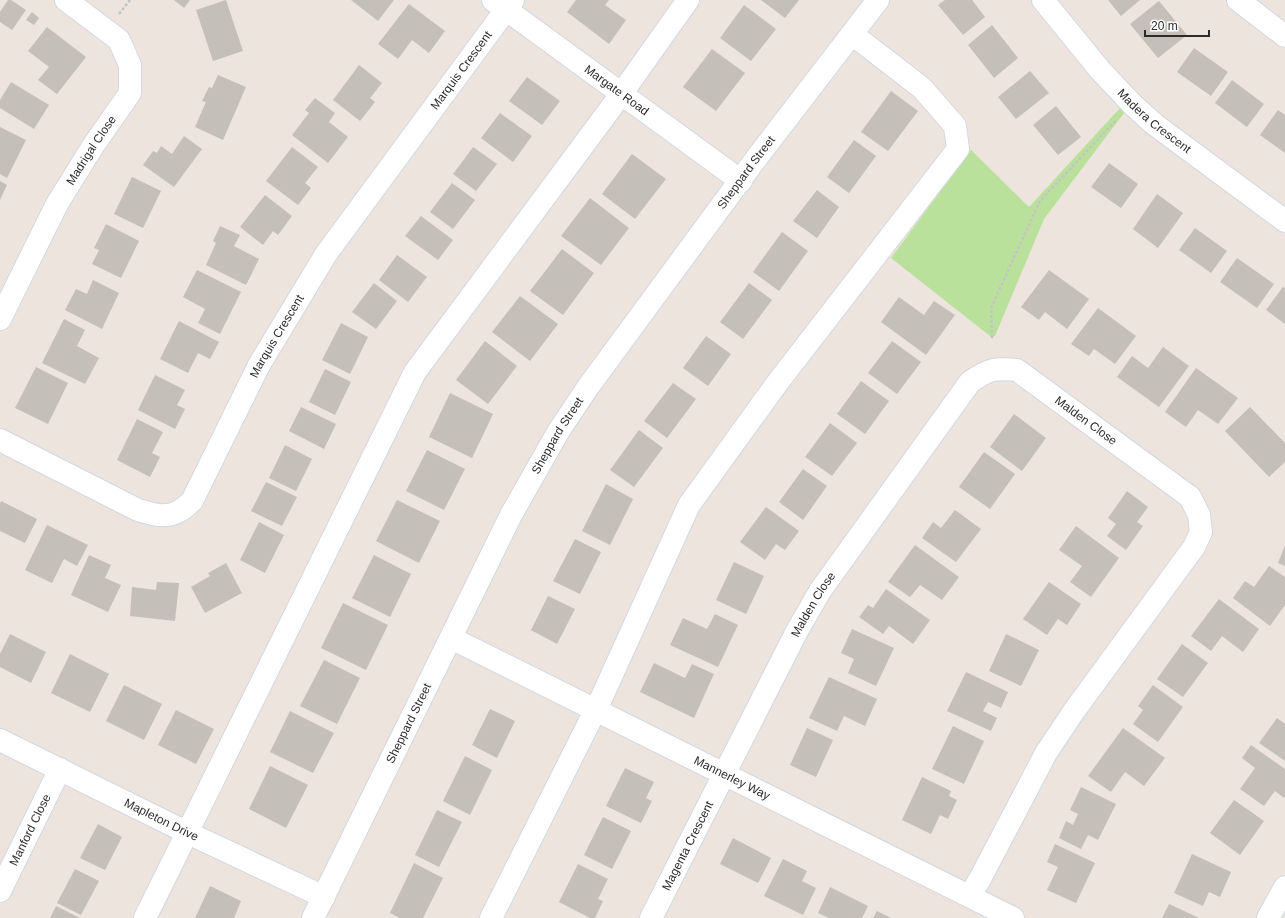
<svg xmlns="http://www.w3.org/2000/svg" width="1285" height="918" viewBox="0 0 1285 918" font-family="Arial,sans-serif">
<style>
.green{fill:#bae19b}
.building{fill:#c5bfb9}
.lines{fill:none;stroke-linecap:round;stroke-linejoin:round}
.minor-casing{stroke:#d2d7e3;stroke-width:24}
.path{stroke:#c4c4c4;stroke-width:2.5;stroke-dasharray:3 2;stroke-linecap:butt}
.minor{stroke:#fff;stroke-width:22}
.labels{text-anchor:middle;stroke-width:4;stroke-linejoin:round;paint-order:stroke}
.street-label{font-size:12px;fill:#2b2b2b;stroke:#fff}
</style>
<rect width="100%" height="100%" fill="#ece4dd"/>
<path class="green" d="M1120,108L1124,113L1044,219L995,336H990L891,258L971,150L1029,207Z"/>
<path class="building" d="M8,0H11L26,10L12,30L0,22V12Z
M174,0H190L184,8Z
M226,0L243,51L213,61L196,10Z
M351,0H394L378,21Z
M576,0H609L605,5L626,20L609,44L567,12Z
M761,0H799L785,18Z
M945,0H972L985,17L963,35L938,5Z
M1108,0H1140L1121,16Z
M1159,1L1187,35L1158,58L1130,24Z
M409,4L445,31L429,53L412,40L398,59L378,44Z
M744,5L776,29L751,61L720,38Z
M32,12L39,18L34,25L26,20Z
M992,25L1018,58L994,78L968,45Z
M47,27L86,57L57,94L38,80L49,67L28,51Z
M1194,48L1228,72L1211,96L1177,72Z
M712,49L745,73L716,111L683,87Z
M359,65L382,83L370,98L375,102L360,121L333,100Z
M1030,71L1049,93L1016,119L998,97Z
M218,75L246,87L223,140L195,127L206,102L202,101L209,87L212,88Z
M527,77L560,101L542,125L509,101Z
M1232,80L1264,104L1247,127L1215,103Z
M11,82L49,105L34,129L0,108V100Z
M891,91L918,111L888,151L861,132Z
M315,98L335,113L329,122L348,137L328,163L292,135L309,113L305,110Z
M1056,106L1081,137L1058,155L1033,125Z
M1278,110L1285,115V153L1260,135Z
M500,113L532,136L513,162L481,138Z
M0,127L26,140L7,178L0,174Z
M184,136L202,149L174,187L143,165L153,151L157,153L161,146L172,154Z
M854,140L876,156L849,193L827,177Z
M292,147L318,167L305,183L311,188L298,205L266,181Z
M473,147L497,164L476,191L453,174Z
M632,154L666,179L635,219L602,194Z
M1109,163L1138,184L1121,208L1091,187Z
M132,177L161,191L143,228L114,214Z
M0,181L7,185L0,200Z
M452,183L475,200L453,229L430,212Z
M817,190L839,207L817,238L793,221Z
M1157,194L1183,213L1158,248L1133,229Z
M265,195L292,216L278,235L273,231L263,245L240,227Z
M590,198L629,228L601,265L561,236Z
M421,216L453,240L438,260L405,236Z
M106,224L139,241L121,278L92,264L99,250L94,248Z
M220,226L240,235L234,246L259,259L246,285L206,265L216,243L213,241Z
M1195,228L1227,251L1211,273L1179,250Z
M782,232L808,251L779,291L753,272Z
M562,249L594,273L563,315L530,291Z
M397,255L427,277L408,302L379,280Z
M1237,258L1274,284L1257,308L1220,282Z
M197,270L241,292L220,334L198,323L205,309L183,297Z
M1049,270L1089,299L1067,329L1045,312L1039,320L1021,307Z
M93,280L119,293L102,329L65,310L76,289L87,294Z
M374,283L397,301L376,329L352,312Z
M749,283L772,300L743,339L720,322Z
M1283,287L1285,288V324L1266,310Z
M520,296L558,324L530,361L492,332Z
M899,297L924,315L934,301L955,315L926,355L881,322Z
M1098,308L1136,336L1115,364L1094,349L1089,356L1071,344Z
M64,319L85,330L77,346L99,358L85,384L42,363Z
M179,321L219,342L210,359L198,353L188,373L160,359Z
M341,323L368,337L350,374L322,360Z
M706,336L731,354L708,386L683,368Z
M485,341L517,366L488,404L456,380Z
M892,341L921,362L897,394L868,373Z
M1163,347L1189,366L1159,407L1117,377L1132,356L1148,368Z
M36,367L68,383L48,424L15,408Z
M1196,368L1238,398L1218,424L1198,410L1186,427L1165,412Z
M325,369L351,382L335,415L309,402Z
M155,375L185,390L177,405L185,409L175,429L138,410Z
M861,381L889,401L865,434L837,414Z
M673,383L696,399L667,438L644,421Z
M450,393L493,414L472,458L429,437Z
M301,407L336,424L324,449L289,431Z
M1250,407L1285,443V462L1269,477L1225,431Z
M1014,414L1046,438L1022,471L990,447Z
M137,419L163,432L152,453L160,457L150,477L117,460Z
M830,423L857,443L832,476L805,457Z
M639,430L663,448L634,487L610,470Z
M285,445L312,459L296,491L269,478Z
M427,450L465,469L444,510L406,491Z
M984,452L1015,474L990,509L959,487Z
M803,469L827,486L803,520L779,502Z
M266,482L297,497L282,526L251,511Z
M606,484L633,499L610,545L582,531Z
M1127,491L1148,507L1137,522L1143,526L1126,550L1107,536L1116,524L1108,518Z
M397,500L440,521L419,563L376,541Z
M1,501L37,519L25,543L0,531V504Z
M766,507L799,531L785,550L776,544L765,560L740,542Z
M955,510L981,529L956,562L922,538L933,522L941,528Z
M259,522L284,535L265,573L240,560Z
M47,525L88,545L77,566L64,559L52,583L25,570Z
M1076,526L1119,558L1091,597L1070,582L1082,566L1059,550Z
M575,539L601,552L580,594L553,581Z
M915,545L959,577L942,600L920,585L910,597L888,582Z
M1285,545V566L1278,563Z
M89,555L111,565L105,578L121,585L108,612L71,595Z
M374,555L411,574L390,617L352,598Z
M734,562L764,576L746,614L716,600Z
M226,563L242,593L205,613L191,587L210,576L208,573Z
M1269,566L1285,577V605L1270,626L1233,598L1245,581L1254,587Z
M157,582L179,583L175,621L130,616L132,587L156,590Z
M1049,582L1081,604L1067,625L1058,619L1047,635L1023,619Z
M886,589L930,620L913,644L889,626L883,634L859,617L868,605L873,608Z
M548,596L575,609L557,644L531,630Z
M1219,599L1259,629L1243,652L1222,636L1211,651L1191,636Z
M343,603L388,625L366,670L321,648Z
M715,614L738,625L718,667L670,645L683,618L707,629Z
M852,629L894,648L876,686L848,673L854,659L841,653Z
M10,634L46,652L31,683L0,667V654Z
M1006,634L1039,650L1021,686L989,671Z
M1182,644L1208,663L1183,697L1157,679Z
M70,654L109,674L90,712L51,693Z
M324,660L360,678L337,724L300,706Z
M654,663L685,678L692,664L714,674L694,718L640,692Z
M966,672L1008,692L1001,708L988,702L983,711L997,718L991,731L947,711Z
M829,677L877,699L865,726L844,716L837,731L809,718Z
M124,685L162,704L144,740L106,721Z
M1153,685L1183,707L1158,742L1133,724L1143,710L1138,706Z
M490,709L515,721L497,758L472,745Z
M176,710L214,729L196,764L158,745Z
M290,711L334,733L313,773L270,752Z
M1277,718L1285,724V761L1259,743Z
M953,726L984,741L964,784L932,769Z
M807,728L833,740L816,777L790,765Z
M1123,728L1165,758L1144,786L1125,772L1111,792L1088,776Z
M1251,745L1285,769V796L1284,798L1275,791L1264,806L1240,789L1255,768L1242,758Z
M465,756L492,770L470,815L443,801Z
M270,766L308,785L286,828L249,809Z
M625,768L654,782L646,798L652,801L641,823L606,806Z
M922,777L951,791L949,796L957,800L948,819L940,815L931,834L902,820Z
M1081,787L1116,804L1098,840L1088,835L1081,849L1059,838L1066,821L1073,825L1078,814L1070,810Z
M1234,800L1264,821L1240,855L1210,833Z
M437,810L462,822L439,867L415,855Z
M603,817L631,831L612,869L584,855Z
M98,824L122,837L105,870L80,858Z
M733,838L771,858L758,883L720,864Z
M1055,844L1095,863L1076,903L1047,890L1058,867L1047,862Z
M1192,854L1231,872L1220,897L1209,892L1203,906L1174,893Z
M783,859L807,871L802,881L816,888L803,915L764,896Z
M414,863L443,878L423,918H400L390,913Z
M578,864L608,879L598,899L603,901L595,918H590L559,902Z
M75,869L99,881L81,915L57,903Z
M210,886L241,901L234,918H195Z
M830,887L868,906L862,918H829L818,913Z
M1169,904L1199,918H1162Z
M56,906L80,918H50Z
M877,911L891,918H873Z"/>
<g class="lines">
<g class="minor-casing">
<g id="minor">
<path id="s1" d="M493,0L741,181"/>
<path id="s2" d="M1043,0L1100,70L1133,105L1154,124L1285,221"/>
<path d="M1238,0L1285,36"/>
<path id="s3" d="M0,319L57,204L93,146L130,93V65L119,40L66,0"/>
<path id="s4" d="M0,440L138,510C152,514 166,519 179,511C184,509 188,504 192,501L259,365L326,254L513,0"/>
<path id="s5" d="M451,638L1013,918"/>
<path id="s6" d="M0,740L188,833L324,897"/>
<path id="s7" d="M0,891L60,769"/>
<path d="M145,918L415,372L622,93L688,0"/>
<path id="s8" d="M313,918L511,515L558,432L588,387L755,160L878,0"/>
<path d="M491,918L600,701L689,505L778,382L958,149L955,126L922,88L852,34"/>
<path id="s9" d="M651,918L797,631L820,591L970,382C989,369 994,368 1017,370L1190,497L1199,515L1201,532L1194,547L1074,711L1046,753L981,877L970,896"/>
<path d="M1268,918L1285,887"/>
</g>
</g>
<path class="path" d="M119,14L130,0
M992,338L991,308L1040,201L1117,119"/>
<use href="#minor" class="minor"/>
</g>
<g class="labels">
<g class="street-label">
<text dy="4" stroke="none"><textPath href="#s4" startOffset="723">Marquis Crescent</textPath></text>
<text dy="4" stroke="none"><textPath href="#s1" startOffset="153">Margate Road</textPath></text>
<text dy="4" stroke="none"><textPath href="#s2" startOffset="165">Madera Crescent</textPath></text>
<text dy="4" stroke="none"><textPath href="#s3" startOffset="192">Madrigal Close</textPath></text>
<text dy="4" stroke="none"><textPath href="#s8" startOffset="865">Sheppard Street</textPath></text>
<text dy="4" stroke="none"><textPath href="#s4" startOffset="399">Marquis Crescent</textPath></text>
<text dy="4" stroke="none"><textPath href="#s9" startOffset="761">Malden Close</textPath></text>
<text dy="4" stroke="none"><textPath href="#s8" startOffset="541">Sheppard Street</textPath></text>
<text dy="4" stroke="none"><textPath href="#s9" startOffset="353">Malden Close</textPath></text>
<text dy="4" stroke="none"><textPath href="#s8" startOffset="217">Sheppard Street</textPath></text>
<text dy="4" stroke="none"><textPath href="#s5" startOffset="314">Mannerley Way</textPath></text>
<text dy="4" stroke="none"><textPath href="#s6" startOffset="180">Mapleton Drive</textPath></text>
<text dy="4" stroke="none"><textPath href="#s7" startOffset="68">Manford Close</textPath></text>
<text dy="4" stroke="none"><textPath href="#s9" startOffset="81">Magenta Crescent</textPath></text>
</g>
</g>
<path d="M1145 30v6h64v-6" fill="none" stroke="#2b2b2b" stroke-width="2"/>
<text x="1151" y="30" font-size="12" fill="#2b2b2b" stroke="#ffffff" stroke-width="3" paint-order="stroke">20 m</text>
</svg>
